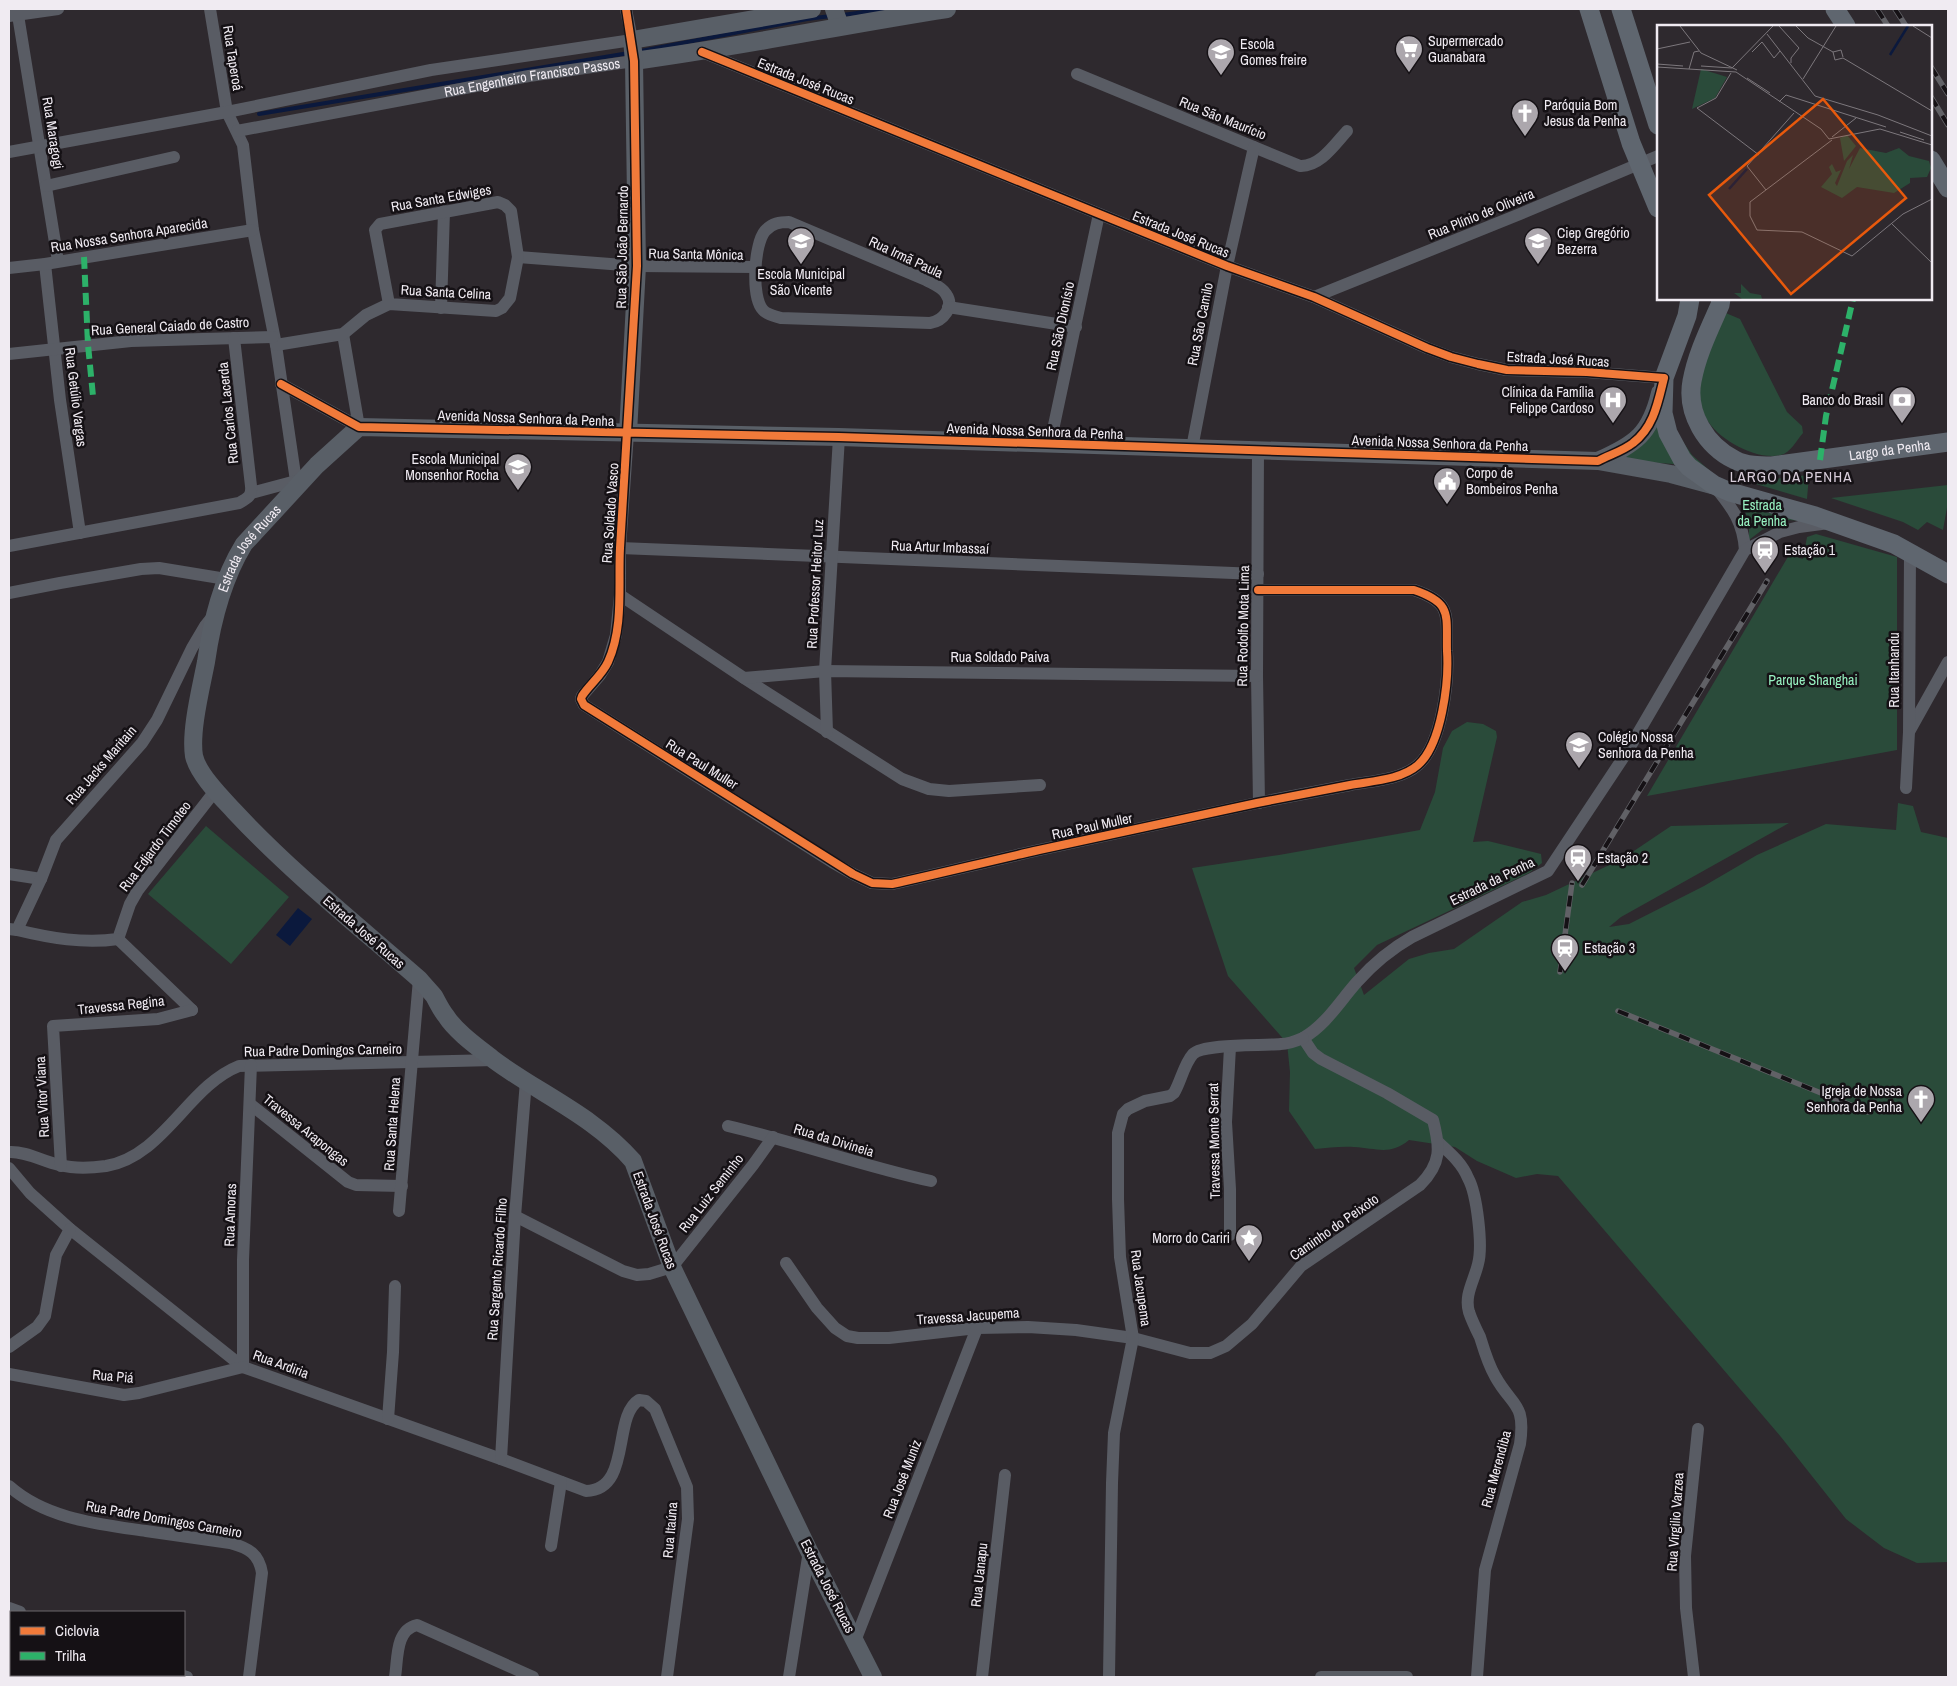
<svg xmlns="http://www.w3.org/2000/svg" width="1957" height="1686" viewBox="0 0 1957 1686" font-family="'Archivo Narrow',sans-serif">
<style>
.green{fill:#2a4b3a}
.water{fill:#0b193d}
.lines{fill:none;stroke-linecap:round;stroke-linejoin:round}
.stream{stroke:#0b193d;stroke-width:4}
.street{stroke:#595c64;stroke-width:12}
.secondary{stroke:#595f67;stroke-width:18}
.primary{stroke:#5f666f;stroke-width:19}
.rail-casing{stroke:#616166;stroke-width:5.5}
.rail{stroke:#151115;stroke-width:4;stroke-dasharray:11;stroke-linecap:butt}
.quiet{stroke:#2db169;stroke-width:6;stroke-dasharray:12 6;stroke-linecap:butt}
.cycleway-casing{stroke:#151115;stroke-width:11}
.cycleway{stroke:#f17a3a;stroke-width:8}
.labels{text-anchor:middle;stroke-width:5;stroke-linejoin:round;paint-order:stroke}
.poi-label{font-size:14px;fill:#f0ebf2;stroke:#151115;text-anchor:start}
.street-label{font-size:14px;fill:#f0ebf2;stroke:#151115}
.park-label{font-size:14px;fill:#97f1c1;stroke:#151115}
.neighbourhood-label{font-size:15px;letter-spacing:1px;fill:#d7ccd9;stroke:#151115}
.inset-river{fill:none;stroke:#0b193d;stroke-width:2.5}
.inset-road{fill:none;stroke:#7c777c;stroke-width:1}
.view{fill:#e8590c;fill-opacity:0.15;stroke:#e8590c;stroke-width:2.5}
.inset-edge{fill:none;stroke:#f0ebf2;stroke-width:2.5}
</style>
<rect width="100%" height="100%" fill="#2e292e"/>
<path class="green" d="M1721,311L1740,319L1787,412L1802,426L1803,433C1797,440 1790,453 1781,455C1757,461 1718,440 1706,418C1702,413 1700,399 1699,392C1699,364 1712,337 1721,311Z
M1670,412L1677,433L1692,455L1718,478L1824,522L1788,520L1762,530L1749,540V523L1744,509L1718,478L1673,464L1609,459Z
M1809,475L1807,499L1749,482Z
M1948,485V502L1943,530L1927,522L1918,530L1903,522L1831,498Z
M1816,534L1897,557V750L1647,796L1789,555L1803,559L1807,537Z
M1467,722L1483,724L1496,731L1497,737L1473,842L1488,841L1541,854L1542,863L1529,873L1377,945L1354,968L1364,995L1409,959L1429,953L1454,949L1522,902L1546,895L1622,859L1671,826L1789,823L1621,917L1609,927L1629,924L1704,886L1757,855L1826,824L1896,830L1898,803L1913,806L1921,832L1948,838V1562L1917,1563L1884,1548L1846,1519L1781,1437L1558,1176L1537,1174L1516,1178L1477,1161L1455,1147L1409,1140C1390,1156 1376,1148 1354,1147C1341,1146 1328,1148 1315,1149L1289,1111L1290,1072L1287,1043L1228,976L1192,868L1279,855L1420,830L1435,792L1443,748L1452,731Z
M206,826L289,897L231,964L148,894Z"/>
<path class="water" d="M298,908L312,919L290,946L276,935Z"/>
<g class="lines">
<path class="stream" d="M843,15L885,9
M641,51L807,19L831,16
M259,114L629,53"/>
<g class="street">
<path d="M17,9L58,261"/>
<path d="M210,9L227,112L243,145L253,230L276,345L297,488"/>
<path d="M9,16L58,9"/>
<path d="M702,52L1227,266L1314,297L1427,348L1451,357L1478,364L1507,370L1587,372L1664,378"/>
<path d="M1077,74L1300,166C1320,167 1335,144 1347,131"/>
<path id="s1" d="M237,131L529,76L634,61"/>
<path d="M9,152L227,112L431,70L632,40L626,9"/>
<path d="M46,186L174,157"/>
<path d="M789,222L926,280C933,284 942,287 946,294C955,307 943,321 930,323L781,318C775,316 767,315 763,310C751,297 754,244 765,231C772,223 780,222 789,222Z"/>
<path d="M518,257L637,266L754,267"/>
<path d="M45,264L60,400L80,533"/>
<path d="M9,268L45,264L253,230"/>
<path d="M1314,297L1520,214L1658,156"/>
<path d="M948,307L1076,327"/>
<path d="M441,308L444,211"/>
<path d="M343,334L359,427"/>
<path d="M276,345L343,334L366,315L389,304L496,311L502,308L510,298L518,257L511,211L505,205L498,202L380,224L375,230L389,304"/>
<path d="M9,354L131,341L273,337"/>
<path d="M281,384L359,427"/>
<path d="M628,433L620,548V595L616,635L608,662L600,675L582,696L581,699L584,705L832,862L853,874L872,883L892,884C942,873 990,861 1039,850C1112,834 1185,819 1257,803C1288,797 1319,791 1350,785C1371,781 1401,780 1418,765C1442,744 1449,681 1447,651C1446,615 1453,603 1414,590H1258"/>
<path d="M1050,444L1099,214"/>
<path d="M1192,448L1227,266L1254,147"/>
<path d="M1258,449L1257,676L1259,803"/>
<path d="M1716,488C1733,509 1743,522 1745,550"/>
<path d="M251,493L296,481"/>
<path d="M9,546L239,503C248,498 252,496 251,486L234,338"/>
<path d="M620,548L1258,574"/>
<path d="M9,593L60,583L141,569L159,568L226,579"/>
<path d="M620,595L744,678L902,779L929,789L949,791L1040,785"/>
<path d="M744,678L825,671L1257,676"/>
<path d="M1910,730L1948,662"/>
<path d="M827,732L825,671L839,437"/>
<path d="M1906,788L1909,732L1910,553"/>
<path d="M9,874L41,879"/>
<path d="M9,929L17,930L41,879L56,840L142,743L157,720L192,648L205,626L213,616"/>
<path d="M17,930C50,938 84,944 118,939L130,904L138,890L215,791"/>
<path d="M118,939L192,1010"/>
<path d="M1230,1047L1226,1122L1230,1189V1235"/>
<path d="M250,1104L348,1182L356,1185L402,1186"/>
<path d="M728,1126C796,1142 863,1166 931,1181"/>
<path d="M1439,1143C1450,1153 1462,1163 1468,1178C1477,1194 1483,1246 1478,1264C1474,1281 1464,1295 1469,1312C1472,1321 1476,1329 1480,1337C1484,1350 1488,1364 1495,1376C1512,1407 1526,1402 1520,1444L1485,1570L1477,1677"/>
<path d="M9,1152C27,1151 43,1162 60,1165C75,1169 91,1168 106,1166C164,1156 188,1086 239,1066L495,1060"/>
<path d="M61,1166L53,1026L158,1019L192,1010"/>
<path d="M9,1168L30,1193L70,1229L243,1367L501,1459L586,1491C632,1490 612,1416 639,1400L646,1401L655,1409L687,1487L688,1519L667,1677"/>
<path d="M399,1211L419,979"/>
<path d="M515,1216L623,1271L637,1275L649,1274L672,1267L753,1165L773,1137"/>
<path d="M786,1263L817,1308L835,1328L847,1336L858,1338H889L977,1328L1028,1327L1076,1330L1133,1338L1190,1353H1210L1226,1346L1252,1324L1301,1266L1420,1185C1442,1163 1440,1147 1433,1120L1387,1093L1321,1059L1313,1053L1303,1038C1326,1025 1340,1001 1357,982C1373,964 1391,949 1412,937L1548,871L1627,752L1745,550L1780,532L1799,527L1829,523"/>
<path d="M9,1347L37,1327L45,1316L56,1255L70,1229"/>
<path d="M243,1367V1260L251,1065"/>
<path d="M9,1374L124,1395L139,1393L243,1367"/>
<path d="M388,1419L393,1352L395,1286"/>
<path d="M501,1459L515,1216L526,1081"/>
<path d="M9,1486C46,1519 98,1524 146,1531C174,1535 202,1539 230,1543C249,1548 259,1554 262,1573L249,1677"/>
<path d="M551,1546L561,1482"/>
<path d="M9,1608L20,1612"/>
<path d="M855,1641L977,1328"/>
<path d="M180,1675L187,1677"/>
<path d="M37,1677V1675"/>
<path d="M147,1677V1675"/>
<path d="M395,1677C398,1659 395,1630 417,1625L533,1677"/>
<path d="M789,1677L809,1551"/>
<path d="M982,1677L1005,1475"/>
<path d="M1109,1677L1112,1483L1114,1433L1133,1338L1120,1257L1118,1199V1133L1123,1114L1128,1109L1145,1101L1170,1096L1174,1093C1181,1081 1184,1064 1193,1054C1204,1043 1263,1046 1281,1044C1289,1044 1296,1041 1303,1038"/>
<path d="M1321,1677H1407"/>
<path d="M1694,1677L1686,1608L1685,1556L1698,1429"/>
</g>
<g class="secondary">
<path d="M834,9L840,26"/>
<path d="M634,61C739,47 843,25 947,9"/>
<path d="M628,433L637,266L634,61L632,40L812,9"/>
<path d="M1598,461L1671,474L1712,485"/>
<path id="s2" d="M873,1677L809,1551L672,1267L633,1161C594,1116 540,1094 494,1060C479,1048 456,1032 446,1016C441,1010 438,1003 434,996C429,990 424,985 419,979C356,924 291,872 234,811C221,797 198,774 194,756C190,731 201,688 206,662C212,620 222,580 244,544L317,465L359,427L839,437L1598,461C1636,443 1650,435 1660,393"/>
</g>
<g class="primary">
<path d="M1589,9L1631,143L1658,208"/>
<path d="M1621,9L1658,125"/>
<path d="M1835,9L1846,26"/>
<path d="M1931,160L1948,188"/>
<path d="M1690,299L1687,316L1664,378L1663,413L1668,433L1682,459L1689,467L1714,485L1730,492L1815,516L1880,539L1894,544L1948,574"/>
<path id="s3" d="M1721,299L1720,305C1709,330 1697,354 1692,381C1686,413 1706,446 1735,460C1746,466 1760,466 1772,466L1948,442"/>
</g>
<g class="rail-casing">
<path id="rail" d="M1877,9L1888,26
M1895,9L1906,26
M1931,67L1948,94
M1931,97L1948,125
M1582,885L1767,581
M1560,972L1572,883
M1618,1011L1868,1112"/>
</g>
<use href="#rail" class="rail"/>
<path class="quiet" d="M84,257L88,345L93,396
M1820,460L1826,416L1853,299"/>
<g class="cycleway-casing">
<path id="cycleway" d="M626,9L634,61L637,266L620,548C618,585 624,627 608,662C602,675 590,684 582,696L581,699L584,705L853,874L872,883L892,884C942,873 990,861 1039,850C1112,834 1185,819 1257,803C1288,797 1319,791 1350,785C1371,781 1401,780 1418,765C1442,744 1449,681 1447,651C1446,615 1453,603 1414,590H1258
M281,384L359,427L839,437L1598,461C1609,455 1623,451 1633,443C1654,427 1658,402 1664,378L1587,372L1507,370L1478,364L1451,357L1427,348L1314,297L1227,266L702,52"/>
</g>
<use href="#cycleway" class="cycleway"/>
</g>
<defs>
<g id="supermarket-pin" transform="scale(1.4375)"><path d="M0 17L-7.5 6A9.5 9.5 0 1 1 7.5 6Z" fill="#aca7ad" stroke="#151115"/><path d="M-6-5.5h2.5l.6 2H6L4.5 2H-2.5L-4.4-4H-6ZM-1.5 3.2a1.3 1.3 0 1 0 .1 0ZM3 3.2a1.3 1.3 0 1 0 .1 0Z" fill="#fff"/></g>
<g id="school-pin" transform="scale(1.4375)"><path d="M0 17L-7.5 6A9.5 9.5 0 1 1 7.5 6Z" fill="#aca7ad" stroke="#151115"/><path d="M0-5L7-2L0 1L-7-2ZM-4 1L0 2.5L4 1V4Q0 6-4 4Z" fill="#fff"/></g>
<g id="church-pin" transform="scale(1.4375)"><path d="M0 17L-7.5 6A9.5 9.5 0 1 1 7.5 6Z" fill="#aca7ad" stroke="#151115"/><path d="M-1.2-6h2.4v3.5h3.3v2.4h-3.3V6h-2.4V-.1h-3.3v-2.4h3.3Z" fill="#fff"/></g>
<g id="hospital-pin" transform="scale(1.4375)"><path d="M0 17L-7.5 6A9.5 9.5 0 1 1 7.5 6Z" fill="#aca7ad" stroke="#151115"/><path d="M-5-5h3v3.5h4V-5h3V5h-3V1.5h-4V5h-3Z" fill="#fff"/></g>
<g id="bank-pin" transform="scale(1.4375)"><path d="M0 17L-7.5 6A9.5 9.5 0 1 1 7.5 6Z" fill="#aca7ad" stroke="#151115"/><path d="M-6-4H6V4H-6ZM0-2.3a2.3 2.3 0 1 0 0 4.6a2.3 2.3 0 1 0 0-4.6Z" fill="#fff"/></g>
<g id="civic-pin" transform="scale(1.4375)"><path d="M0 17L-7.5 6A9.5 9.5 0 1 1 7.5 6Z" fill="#aca7ad" stroke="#151115"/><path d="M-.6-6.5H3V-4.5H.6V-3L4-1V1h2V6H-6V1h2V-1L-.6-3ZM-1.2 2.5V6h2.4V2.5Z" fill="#fff"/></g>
<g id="station-pin" transform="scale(1.4375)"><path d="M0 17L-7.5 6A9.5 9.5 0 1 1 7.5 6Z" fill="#aca7ad" stroke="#151115"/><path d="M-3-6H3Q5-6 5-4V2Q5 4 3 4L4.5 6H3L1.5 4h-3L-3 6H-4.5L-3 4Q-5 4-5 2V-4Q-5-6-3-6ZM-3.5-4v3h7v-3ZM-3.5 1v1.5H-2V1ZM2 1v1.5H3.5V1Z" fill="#fff"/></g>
<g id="sight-pin" transform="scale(1.4375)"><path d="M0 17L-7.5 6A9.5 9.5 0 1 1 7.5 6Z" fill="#aca7ad" stroke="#151115"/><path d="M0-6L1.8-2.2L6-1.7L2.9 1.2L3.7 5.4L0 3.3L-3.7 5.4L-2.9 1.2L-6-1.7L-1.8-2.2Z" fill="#fff"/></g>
</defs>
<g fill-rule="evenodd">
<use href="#supermarket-pin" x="1409" y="49"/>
<use href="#school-pin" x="1221" y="52"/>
<use href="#church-pin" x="1525" y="113"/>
<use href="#school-pin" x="801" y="241"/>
<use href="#school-pin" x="1538" y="241"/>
<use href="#hospital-pin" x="1613" y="400"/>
<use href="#bank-pin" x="1902" y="400"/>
<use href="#school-pin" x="518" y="467"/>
<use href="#civic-pin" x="1447" y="481"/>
<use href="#station-pin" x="1765" y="550"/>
<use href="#school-pin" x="1579" y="745"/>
<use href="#station-pin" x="1578" y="858"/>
<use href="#station-pin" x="1565" y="948"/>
<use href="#church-pin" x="1921" y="1099"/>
<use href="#sight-pin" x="1249" y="1238"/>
</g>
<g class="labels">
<g class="poi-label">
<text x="1428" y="46">Supermercado<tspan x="1428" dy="16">Guanabara</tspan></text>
<text x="1240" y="49">Escola<tspan x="1240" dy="16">Gomes freire</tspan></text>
<text x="1544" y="110">Paróquia Bom<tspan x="1544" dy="16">Jesus da Penha</tspan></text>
<text x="1557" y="238">Ciep Gregório<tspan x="1557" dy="16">Bezerra</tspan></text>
<text x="801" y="279" text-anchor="middle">Escola Municipal<tspan x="801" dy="16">São Vicente</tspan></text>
<text x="1594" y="397" text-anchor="end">Clínica da Família<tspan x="1594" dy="16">Felippe Cardoso</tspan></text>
<text x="1883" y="405" text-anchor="end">Banco do Brasil</text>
<text x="499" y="464" text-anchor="end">Escola Municipal<tspan x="499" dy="16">Monsenhor Rocha</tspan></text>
<text x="1466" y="478">Corpo de<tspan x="1466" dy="16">Bombeiros Penha</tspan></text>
<text x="1784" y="555">Estação 1</text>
<text x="1598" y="742">Colégio Nossa<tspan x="1598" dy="16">Senhora da Penha</tspan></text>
<text x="1597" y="863">Estação 2</text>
<text x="1584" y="953">Estação 3</text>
<text x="1902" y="1096" text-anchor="end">Igreja de Nossa<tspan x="1902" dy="16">Senhora da Penha</tspan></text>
<text x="1230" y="1243" text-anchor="end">Morro do Cariri</text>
</g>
<g class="street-label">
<text transform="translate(233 58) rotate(81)" y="5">Rua Taperoá</text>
<text dy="5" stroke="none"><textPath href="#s1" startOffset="300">Rua Engenheiro Francisco Passos</textPath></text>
<text transform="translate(806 81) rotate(22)" y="5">Estrada José Rucas</text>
<text transform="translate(1223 118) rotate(22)" y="5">Rua São Maurício</text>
<text transform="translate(53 133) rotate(81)" y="5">Rua Maragogi</text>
<text transform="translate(441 198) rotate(-10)" y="5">Rua Santa Edwiges</text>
<text transform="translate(1481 214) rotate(-22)" y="5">Rua Plínio de Oliveira</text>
<text transform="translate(1181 234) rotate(22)" y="5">Estrada José Rucas</text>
<text transform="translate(129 235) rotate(-9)" y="5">Rua Nossa Senhora Aparecida</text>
<text transform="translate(622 247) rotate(-89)" y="5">Rua São João Bernardo</text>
<text transform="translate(696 254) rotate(1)" y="5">Rua Santa Mônica</text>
<text transform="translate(906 257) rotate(25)" y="5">Rua Irmã Paula</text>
<text transform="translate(446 292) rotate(3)" y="5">Rua Santa Celina</text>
<text transform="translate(1200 324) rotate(-79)" y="5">Rua São Camilo</text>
<text transform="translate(170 326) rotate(-3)" y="5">Rua General Caiado de Castro</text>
<text transform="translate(1060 326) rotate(-78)" y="5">Rua São Dionísio</text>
<text transform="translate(1558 359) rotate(3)" y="5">Estrada José Rucas</text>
<text transform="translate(76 397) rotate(83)" y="5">Rua Getúlio Vargas</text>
<text transform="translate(228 413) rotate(-96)" y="5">Rua Carlos Lacerda</text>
<text transform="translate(526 418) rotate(2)" y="5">Avenida Nossa Senhora da Penha</text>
<text transform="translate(1035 431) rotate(2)" y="5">Avenida Nossa Senhora da Penha</text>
<text transform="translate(1440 443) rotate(2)" y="5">Avenida Nossa Senhora da Penha</text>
<text dy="5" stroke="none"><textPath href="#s3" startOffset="340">Largo da Penha</textPath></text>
<text transform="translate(610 513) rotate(-86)" y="5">Rua Soldado Vasco</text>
<text transform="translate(940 547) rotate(2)" y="5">Rua Artur Imbassaí</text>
<text dy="5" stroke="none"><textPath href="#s2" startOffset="1391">Estrada José Rucas</textPath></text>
<text transform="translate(815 584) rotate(-87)" y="5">Rua Professor Heitor Luz</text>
<text transform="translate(1243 626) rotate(-89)" y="5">Rua Rodolfo Mota Lima</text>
<text x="1000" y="662">Rua Soldado Paiva</text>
<text transform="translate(1894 670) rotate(-90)" y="5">Rua Itanhandu</text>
<text transform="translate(702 764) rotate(32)" y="5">Rua Paul Muller</text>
<text transform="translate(101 765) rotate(-49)" y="5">Rua Jacks Maritain</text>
<text transform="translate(1092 826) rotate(-12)" y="5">Rua Paul Muller</text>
<text transform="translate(155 846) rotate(-53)" y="5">Rua Edjardo Timoteo</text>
<text transform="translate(1492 881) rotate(-26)" y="5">Estrada da Penha</text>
<text transform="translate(364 932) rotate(41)" y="5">Estrada José Rucas</text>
<text transform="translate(121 1005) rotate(-6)" y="5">Travessa Regina</text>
<text transform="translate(323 1050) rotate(-1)" y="5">Rua Padre Domingos Carneiro</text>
<text transform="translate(42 1097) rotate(-93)" y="5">Rua Vitor Viana</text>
<text transform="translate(392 1124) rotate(-86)" y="5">Rua Santa Helena</text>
<text transform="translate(306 1130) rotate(39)" y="5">Travessa Arapongas</text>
<text transform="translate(834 1140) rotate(17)" y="5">Rua da Divineia</text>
<text transform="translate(1214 1141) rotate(-91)" y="5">Travessa Monte Serrat</text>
<text transform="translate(711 1193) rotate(-52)" y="5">Rua Luiz Seminho</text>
<text transform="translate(230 1215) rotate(-88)" y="5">Rua Amoras</text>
<text transform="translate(655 1220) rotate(70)" y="5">Estrada José Rucas</text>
<text transform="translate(1334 1227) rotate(-35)" y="5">Caminho do Peixoto</text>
<text transform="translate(497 1269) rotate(-86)" y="5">Rua Sargento Ricardo Filho</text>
<text transform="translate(1141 1288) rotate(82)" y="5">Rua Jacupema</text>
<text transform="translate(968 1316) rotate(-4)" y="5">Travessa Jacupema</text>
<text transform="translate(281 1364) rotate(20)" y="5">Rua Ardiria</text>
<text transform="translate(113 1376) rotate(5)" y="5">Rua Piá</text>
<text transform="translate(1496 1469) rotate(-75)" y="5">Rua Merendiba</text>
<text transform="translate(902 1479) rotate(-69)" y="5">Rua José Muniz</text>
<text transform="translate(164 1519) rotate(10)" y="5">Rua Padre Domingos Carneiro</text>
<text transform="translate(1675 1522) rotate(-86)" y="5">Rua Virgilio Varzea</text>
<text transform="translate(670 1530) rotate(-85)" y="5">Rua Itaúna</text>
<text transform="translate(979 1575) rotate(-84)" y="5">Rua Uanapu</text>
<text transform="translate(828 1586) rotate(63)" y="5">Estrada José Rucas</text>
</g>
<g class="park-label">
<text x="1762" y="510">Estrada<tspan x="1762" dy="16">da Penha</tspan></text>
<text x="1813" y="685">Parque Shanghai</text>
</g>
<g class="neighbourhood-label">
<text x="1791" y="482">LARGO DA PENHA</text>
</g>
</g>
<g transform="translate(1657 25)">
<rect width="275" height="275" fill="#2e292e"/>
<path d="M44,44L70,52L58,73L35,84ZM190,110L199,121L187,136L183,113ZM203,123L229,128L242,123L252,131L272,136L274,143L270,152L253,153V158L237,168L200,162L185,173L164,162L175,149L172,142L175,139L179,147L184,145L178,158L180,161L190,136L196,130L192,144ZM84,259L93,268L104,270L105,274H85L77,268H84Z" fill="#2a4b3a"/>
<path class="inset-river" d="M233,30L251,1M72,164L90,144"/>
<path class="inset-road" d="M23,1L44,28L80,45M122,1L142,23L134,33V38M139,1L151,13L176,27M256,1L275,13M110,9L158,71L221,90L275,111M0,24L33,17M95,27L105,17L117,33L123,26M176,27L178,35L186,33M176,27L184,25L186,32M186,33L275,86M0,39L26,41M44,41L75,43L116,1M0,42L79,47L164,104L172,114L223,104L275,120M32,44L37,27L42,26M74,48L59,73L40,83L102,130M90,53L113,68M146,54L179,1M122,77L129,70L229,102M243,107L267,115M175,112L199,93M175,115L93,177V191L100,205L145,207L195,231L246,189L275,174M109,165L90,141L137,88M234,198L275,238"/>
<path class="view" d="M166,74L249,173L134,269L52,170Z"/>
<rect width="275" height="275" class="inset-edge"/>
</g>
<rect width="1957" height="1686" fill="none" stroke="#f0ebf2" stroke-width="20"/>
<rect x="10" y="1611" width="175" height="65" fill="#151115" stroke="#6d686d"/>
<rect x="20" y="1627" width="25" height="8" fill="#f17a3a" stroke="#6d686d"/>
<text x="55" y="1636" font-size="15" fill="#f0ebf2">Ciclovia</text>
<rect x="20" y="1652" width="25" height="8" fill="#2db169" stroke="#6d686d"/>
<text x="55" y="1661" font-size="15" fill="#f0ebf2">Trilha</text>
</svg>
